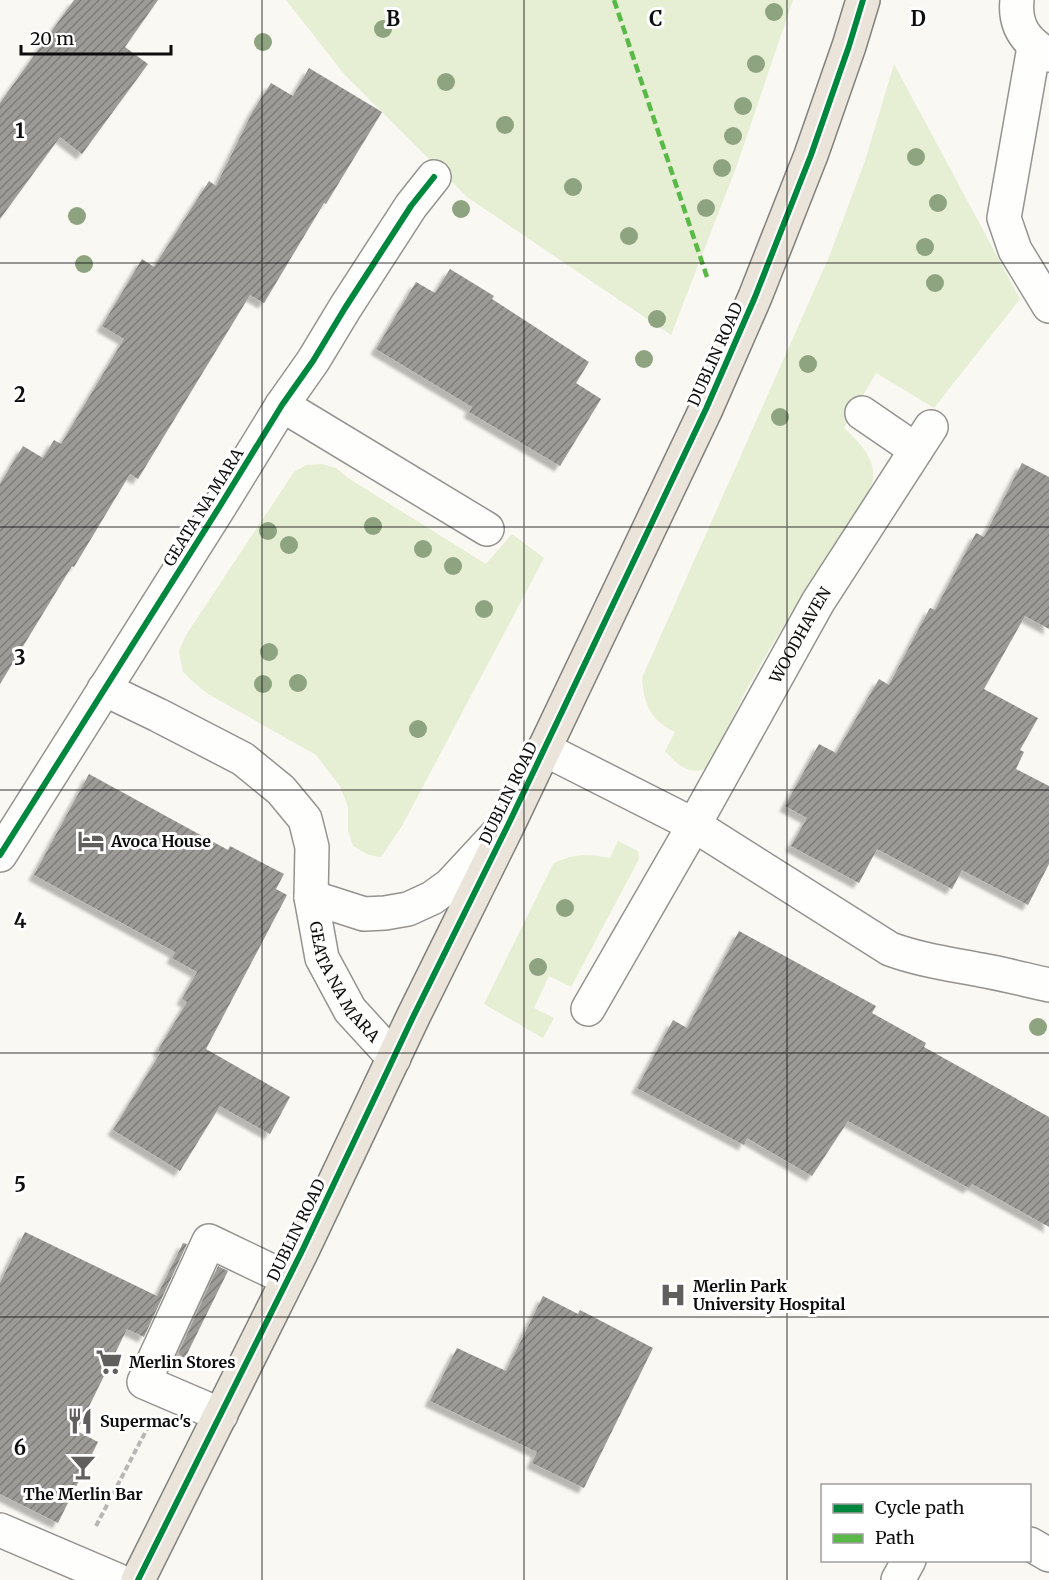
<svg xmlns="http://www.w3.org/2000/svg" width="1049" height="1580" viewBox="0 0 1049 1580" font-family="Merriweather,serif">
<style>
.grass{fill:#e6eed4}
.building{fill:url(#building-hatch);filter:url(#shadow)}
.lines{fill:none;stroke-linecap:round;stroke-linejoin:round}
.minor-casing{stroke:#949390;stroke-width:36}
.major-casing{stroke:#81807d;stroke-width:36}
.path{stroke:#b8b7b6;stroke-width:4;stroke-dasharray:6 3;stroke-linecap:butt}
.minor{stroke:#fefefd;stroke-width:33}
.major{stroke:#eae4da;stroke-width:33}
.quiet{stroke:#58b947;stroke-width:4.5;stroke-dasharray:9 4.5;stroke-linecap:butt}
.cycleway-casing{stroke:#fff;stroke-width:10}
.cycleway{stroke:#00873e;stroke-width:6}
.tree{fill:#8ea480}
.grid{fill:none;stroke:#0d0d0d;stroke-width:1.5;stroke-opacity:0.55}
.labels{text-anchor:middle;stroke-width:6;stroke-linejoin:round;paint-order:stroke}
.street-label{font-size:16px;fill:#0d0d0d;stroke:#fff}
.poi-label{font-size:16px;font-weight:bold;fill:#0d0d0d;stroke:#fff;text-anchor:start}
.grid-label{font-size:20px;text-anchor:middle;font-weight:bold;fill:#0d0d0d;stroke:#fff;stroke-width:6;stroke-linejoin:round;paint-order:stroke}
</style>
<defs>
<pattern id="building-hatch" width="6" height="6" patternUnits="userSpaceOnUse" patternTransform="scale(1.5)"><rect width="6" height="6" fill="#9d9b98"/><path d="M-1 1l2-2M0 6l6-6M5 7l2-2" fill="none" stroke="#7e7d7a"/></pattern>
<filter id="shadow"><feDropShadow dx="-5.5" dy="5.5" stdDeviation="1.5" flood-color="#0004"/></filter>
</defs>
<rect width="100%" height="100%" fill="#faf8f2"/>
<path class="grass" d="M286,0H793L737,165L671,335L467,197L344,74Z
M894,64L1020,299L934,408L876,373L844,428C858,441 875,457 873,478C873,482 870,488 869,492L805,590L769,650L745,692L709,767C690,777 678,765 665,751L675,732C650,720 644,704 642,678L829,257L865,161Z
M322,464L336,468L348,478L486,564L512,534L544,558L402,826L381,857L369,855L353,846L348,831V807L340,786L316,755L208,694L192,681L183,672L179,651L186,635L294,472L306,465Z
M618,841L638,851L639,859L571,987L549,976L534,1008L554,1018L543,1038L484,1004L553,864C572,853 589,854 610,858Z"/>
<path class="building" d="M74,0H158L125,47L148,64L82,154L60,137L0,219V103Z
M309,68L382,112L326,204L324,203L264,303L250,295L138,479L130,474L74,567L72,566L0,684V484L23,446L43,458L54,440L61,444L124,339L102,326L142,259L154,267L209,181L216,186L253,111L271,83L293,96Z
M450,269L494,296L492,299L589,362L576,383L601,399L560,466L469,412L472,407L376,349L416,282L435,293Z
M1022,463L1049,477V629L1025,616L984,689L1038,718L1020,750L1024,752L1016,769L1049,786V864L1028,905L962,870L952,889L877,849L859,883L791,846L807,818L785,806L819,744L836,753L879,679L889,685L930,608L935,610L976,533L984,537Z
M89,774L228,850L230,846L284,874L276,889L287,895L206,1049L290,1097L270,1134L220,1106L180,1171L113,1130L161,1052L158,1050L187,1002L182,999L197,972L172,958L175,952L34,875Z
M739,931L876,1006L872,1013L926,1043L924,1047L1049,1117V1227L972,1184L969,1188L848,1121L812,1176L747,1138L744,1145L637,1088L673,1020L687,1028Z
M25,1232L157,1296L183,1243L187,1244L144,1337L127,1329L77,1431L98,1442L58,1523L0,1494V1283Z
M218,1266L228,1271L185,1358L178,1354Z
M543,1296L578,1314L580,1310L653,1348L584,1488L532,1463L537,1452L430,1401L457,1348L506,1371Z"/>
<g class="lines">
<g class="minor-casing">
<g id="minor">
<path d="M1017,0C1014,27 1027,43 1049,55"/>
<path d="M1034,47L1004,218L1015,250L1049,306"/>
<path d="M282,405L487,529"/>
<path d="M862,413L916,450"/>
<path id="s1" d="M104,689L158,715L243,759L281,790L305,819L312,847L311,897L322,958L350,1010L394,1058"/>
<path d="M544,749L694,825L890,949C920,960 950,964 981,970C1004,974 1026,980 1049,985"/>
<path d="M0,855L220,506L282,405L313,361L345,308L411,206L434,177"/>
<path d="M311,897L364,914L385,913L408,909L432,898L450,885L501,830"/>
<path id="s2" d="M588,1009L694,825L818,602L931,427"/>
<path d="M221,1415L144,1382L209,1241L288,1279"/>
<path d="M0,1530L117,1580"/>
<path d="M1030,1544L1049,1555"/>
<path d="M898,1580L909,1560"/>
</g>
</g>
<g class="major-casing">
<path id="major" d="M138,1580L302,1251L413,1017L510,821L706,409L755,297L811,155L849,46L863,0"/>
</g>
<path class="path" d="M96,1526L147,1429"/>
<use href="#minor" class="minor"/>
<use href="#major" class="major"/>
<path class="quiet" d="M614,0L707,277"/>
<g class="cycleway-casing">
<path id="cycleway" d="M0,855L220,506L282,405L313,361L345,308L411,206L434,177
M138,1580L302,1251L413,1017L510,821L706,409L755,297L811,155L849,46L863,0"/>
</g>
<use href="#cycleway" class="cycleway"/>
</g>
<g class="tree">
<circle cx="774" cy="12" r="9"/>
<circle cx="383" cy="29" r="9"/>
<circle cx="263" cy="42" r="9"/>
<circle cx="756" cy="64" r="9"/>
<circle cx="446" cy="82" r="9"/>
<circle cx="743" cy="106" r="9"/>
<circle cx="505" cy="125" r="9"/>
<circle cx="733" cy="136" r="9"/>
<circle cx="916" cy="157" r="9"/>
<circle cx="722" cy="168" r="9"/>
<circle cx="573" cy="187" r="9"/>
<circle cx="938" cy="203" r="9"/>
<circle cx="706" cy="208" r="9"/>
<circle cx="461" cy="209" r="9"/>
<circle cx="77" cy="216" r="9"/>
<circle cx="629" cy="236" r="9"/>
<circle cx="925" cy="247" r="9"/>
<circle cx="84" cy="264" r="9"/>
<circle cx="935" cy="283" r="9"/>
<circle cx="657" cy="319" r="9"/>
<circle cx="644" cy="359" r="9"/>
<circle cx="808" cy="364" r="9"/>
<circle cx="780" cy="417" r="9"/>
<circle cx="373" cy="526" r="9"/>
<circle cx="268" cy="531" r="9"/>
<circle cx="289" cy="545" r="9"/>
<circle cx="423" cy="549" r="9"/>
<circle cx="453" cy="566" r="9"/>
<circle cx="484" cy="609" r="9"/>
<circle cx="269" cy="652" r="9"/>
<circle cx="298" cy="683" r="9"/>
<circle cx="263" cy="684" r="9"/>
<circle cx="418" cy="729" r="9"/>
<circle cx="565" cy="908" r="9"/>
<circle cx="538" cy="967" r="9"/>
<circle cx="1038" cy="1027" r="9"/>
</g>
<path class="grid" d="M262,0V1580M524,0V1580M787,0V1580M0,263H1049M0,527H1049M0,790H1049M0,1053H1049M0,1317H1049"/>
<defs>
<g id="hotel-bare" transform="scale(2.07)"><path d="M-6-4.5h1.5V1H6V5H4.5V3h-9V5H-6ZM-4 0a1.8 1.8 0 1 1 3.6 0ZM.5 0V-2.5h3Q6-2.5 6 0Z" fill="#605f5d" stroke="#fff" stroke-width="2.5" paint-order="stroke"/></g>
<g id="hospital-bare" transform="scale(2.07)"><path d="M-5-5h3v3.5h4V-5h3V5h-3V1.5h-4V5h-3Z" fill="#605f5d" stroke="#fff" stroke-width="2.5" paint-order="stroke"/></g>
<g id="supermarket-bare" transform="scale(2.07)"><path d="M-6-5.5h2.5l.6 2H6L4.5 2H-2.5L-4.4-4H-6ZM-1.5 3.2a1.3 1.3 0 1 0 .1 0ZM3 3.2a1.3 1.3 0 1 0 .1 0Z" fill="#605f5d" stroke="#fff" stroke-width="2.5" paint-order="stroke"/></g>
<g id="restaurant-bare" transform="scale(2.07)"><path d="M-5-6h1v4h1v-4h1v4h1v-4h1v5L-1.5 .5V6h-2V.5L-5-1ZM5-6V6H3V1.5H1.5Q1.5-4 5-6Z" fill="#605f5d" stroke="#fff" stroke-width="2.5" paint-order="stroke"/></g>
<g id="bar-bare" transform="scale(2.07)"><path d="M-6-5H6L.8 .8V4.5H3.5V6h-7V4.5H-.8V.8Z" fill="#605f5d" stroke="#fff" stroke-width="2.5" paint-order="stroke"/></g>
</defs>
<g fill-rule="evenodd">
<use href="#hotel-bare" x="91" y="841"/>
<use href="#hospital-bare" x="673" y="1295"/>
<use href="#supermarket-bare" x="109" y="1362"/>
<use href="#restaurant-bare" x="80" y="1421"/>
<use href="#bar-bare" x="83" y="1467"/>
</g>
<g class="labels">
<g class="street-label">
<text transform="translate(715 354) rotate(-66)" y="6">DUBLIN ROAD</text>
<text transform="translate(203 507) rotate(-58)" y="6">GEATA NA MARA</text>
<text dy="6" stroke="none"><textPath href="#s2" startOffset="430">WOODHAVEN</textPath></text>
<text transform="translate(508 793) rotate(-64)" y="6">DUBLIN ROAD</text>
<text dy="6" stroke="none"><textPath href="#s1" startOffset="414">GEATA NA MARA</textPath></text>
<text transform="translate(296 1230) rotate(-64)" y="6">DUBLIN ROAD</text>
</g>
<g class="poi-label">
<text x="111" y="847">Avoca House</text>
<text x="693" y="1292">Merlin Park<tspan x="693" dy="18">University Hospital</tspan></text>
<text x="129" y="1368">Merlin Stores</text>
<text x="100" y="1427">Supermac's</text>
<text x="83" y="1500" text-anchor="middle">The Merlin Bar</text>
</g>
</g>
<g class="grid-label">
<text x="393" y="26">B</text>
<text x="656" y="26">C</text>
<text x="918" y="26">D</text>
<text x="20" y="138">1</text>
<text x="20" y="402">2</text>
<text x="20" y="665">3</text>
<text x="20" y="928">4</text>
<text x="20" y="1192">5</text>
<text x="20" y="1455">6</text>
</g>
<rect x="821" y="1484" width="210" height="78" fill="#ffffff" stroke="#9e9e9e" stroke-width="1.5"/>
<rect x="833" y="1504" width="30" height="9" fill="#00873e" stroke="#9e9e9e" stroke-width="1.5"/>
<text x="875" y="1514" font-size="18" fill="#0d0d0d">Cycle path</text>
<rect x="833" y="1534" width="30" height="9" fill="#58b947" stroke="#9e9e9e" stroke-width="1.5"/>
<text x="875" y="1544" font-size="18" fill="#0d0d0d">Path</text>
<path d="M21 45v9h150v-9" fill="none" stroke="#0d0d0d" stroke-width="3"/>
<text x="30" y="45" font-size="18" fill="#0d0d0d" stroke="#ffffff" stroke-width="4.5" paint-order="stroke">20 m</text>
</svg>
